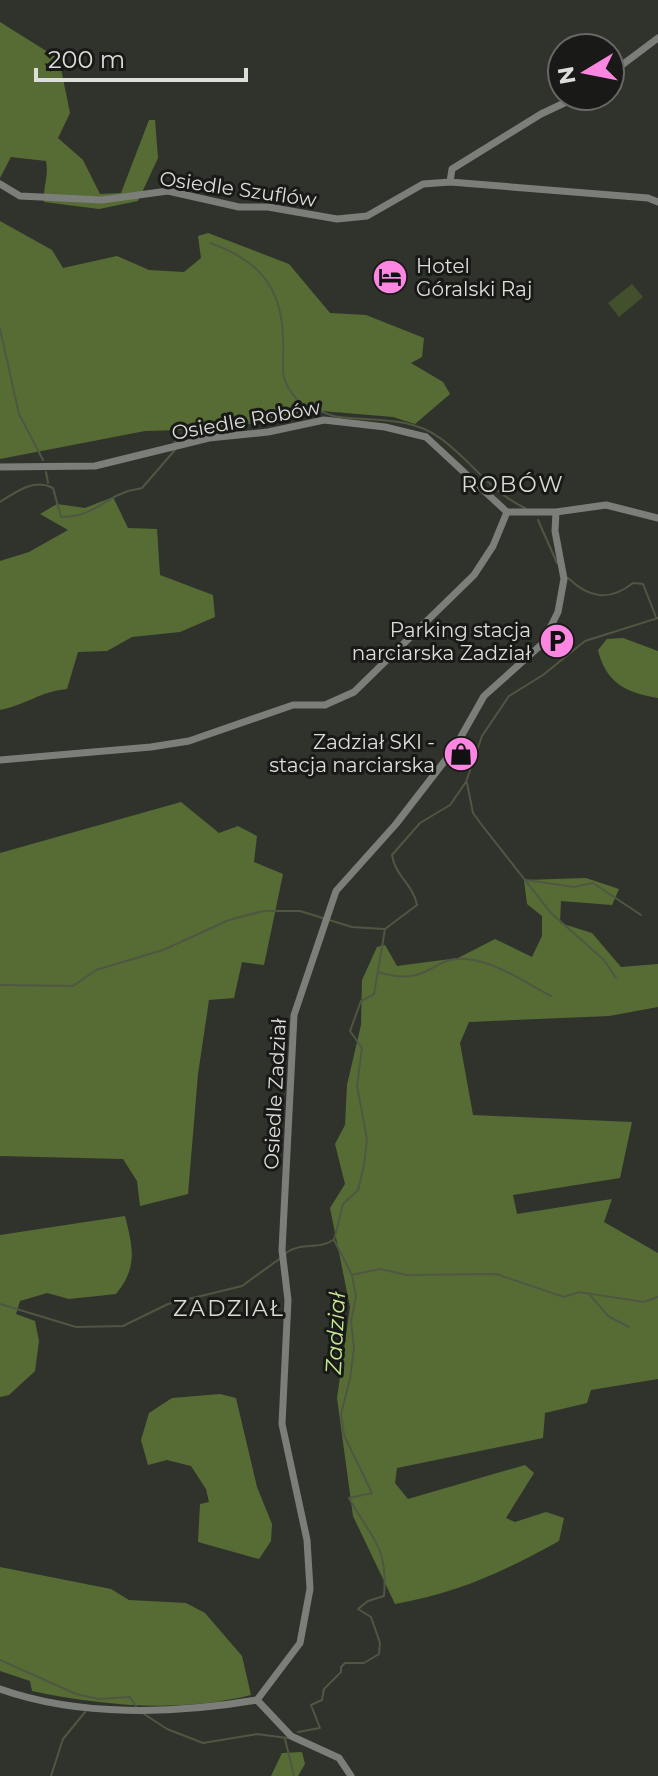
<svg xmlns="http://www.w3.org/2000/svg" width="658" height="1776" viewBox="0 0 658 1776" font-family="Montserrat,sans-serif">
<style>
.green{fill:#42502d}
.forest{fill:#576c35}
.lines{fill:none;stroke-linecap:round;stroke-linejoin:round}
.stream{stroke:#4f5743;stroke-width:2}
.minor{stroke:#7c7e7a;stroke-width:7}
.labels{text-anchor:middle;stroke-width:6;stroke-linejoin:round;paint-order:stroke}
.street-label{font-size:20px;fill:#dcdeda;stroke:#191a17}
.poi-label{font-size:20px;fill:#dcdeda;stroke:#191a17;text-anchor:end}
.neighbourhood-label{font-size:22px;letter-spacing:2px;fill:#d8dcd3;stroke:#191a17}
.water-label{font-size:22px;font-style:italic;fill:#c6e794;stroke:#191a17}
</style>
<rect width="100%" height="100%" fill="#30332c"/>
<path class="green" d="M632,284L643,297L619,317L608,303Z"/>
<path class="forest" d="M0,22L59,59L70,113L58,138L83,160L100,194L121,193L149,120H155L158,158L138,201L99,209L44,202C43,186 49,177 46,161L11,157L0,178Z
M0,221L52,250L63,268L117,256L149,270L184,272L201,258L198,236L208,233L289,264L330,313L366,315L424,338L422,357L411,363L443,382L450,394L415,424L393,417L322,411L216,429L145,431L0,459Z
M113,497L128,528L157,529L160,575L213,595L215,617L180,632L132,637L107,651L78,652L67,689C38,692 29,704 0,710V561L29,552L68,530L40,514L57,504L85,508Z
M623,638L658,651V698C626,693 606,683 598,650L607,639Z
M181,802L219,833L238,826L257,836L254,862L283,874L264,965L242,962L234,998L209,1000L198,1074L188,1194L140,1206L137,1181L123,1159L0,1156V853Z
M586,878L619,889L612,905L561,901L560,923L592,933L621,967L658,964V1007L609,1016L469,1022L460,1043L473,1115L632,1122L620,1178L513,1195L517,1214L612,1199L604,1222L658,1253V1379L591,1390L587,1403L545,1413L543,1438L397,1468L395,1483L408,1499L525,1465L534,1473L506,1518L515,1522L546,1512L564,1518L559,1541C503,1572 458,1593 395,1604L353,1516L337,1398L350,1307L330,1208L345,1184L335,1144L345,1125L347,1085L361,1025L362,980L377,947L385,945L397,966L458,958L495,939L532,957L542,936V916L527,904L524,880Z
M125,1216C133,1248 138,1267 116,1294L69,1299L47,1293L20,1301L16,1314L35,1321L39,1341L35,1371L9,1395L0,1397V1235Z
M220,1394L236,1398L257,1487L272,1524L271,1541L259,1559L198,1542L200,1504L209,1502L206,1489L191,1466L167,1460L148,1465L141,1440L149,1413L172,1398Z
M0,1567L111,1589L129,1600L186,1603L205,1613L242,1656L251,1695C180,1713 103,1706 32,1691L30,1681L0,1671Z
M302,1752L305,1764L298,1776H271L282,1753Z"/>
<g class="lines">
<path class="stream" d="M210,243C258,260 282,286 283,339C285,370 276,375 298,401
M0,329L19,414L43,460
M174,443C201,405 236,432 273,419C283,415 289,406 299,403C313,405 323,415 339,417C373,421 410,416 440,438C471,460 490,492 525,508
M46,472L48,483
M0,502C16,492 34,478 53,488L61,517C99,517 103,494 142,488L175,450
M538,520L557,563
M568,578C589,598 609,602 633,583L643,584L656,617
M467,783L473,813L481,824L551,913L604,960L616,978
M526,880L574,887L593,883L641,915
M378,972C431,988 429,956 466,959C495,961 526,983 551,996
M0,985L73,986L96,970L163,950L229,920L263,911H300L352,927L384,929
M286,1253C299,1242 319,1250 333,1240
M352,1275L380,1269L407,1275L496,1274L564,1297L579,1292L644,1302L658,1297
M590,1295L608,1316L629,1327
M0,1304L76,1327L123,1326L168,1304L242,1286L282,1257
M0,1660L76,1694L98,1699L130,1697L136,1706
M144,1714L167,1729L203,1743L257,1734L287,1738
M298,1732L320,1728L311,1705L322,1700L324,1689L341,1672V1667L345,1663H364L379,1654L380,1643L371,1617L358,1609L368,1601L384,1596C388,1545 372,1540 349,1498L372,1493L344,1435L341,1414L350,1379L354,1348L351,1321L356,1297L352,1275L334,1240L343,1204L358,1190L364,1165L367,1139L357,1086L362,1048L350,1031L361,1001L374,994L385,929L417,905C413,884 395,876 392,855L420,823L450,805L466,782L482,736L509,696L543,675L585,641L658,618
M285,1739L294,1776
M51,1776L63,1739L85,1712"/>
<path class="minor" d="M610,74L658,38
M450,182L452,169L541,114L579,96
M0,184L20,196L102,200L168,191L239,207H268L337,219L367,216L423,184L450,182L648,198L658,202
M0,467L95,466L209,438L268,432L324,420L385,427L426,437L507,512H556L606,505L658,518
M0,760L151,747L189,741L293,705H325L354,692L474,575L493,546L507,512
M0,1689C79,1717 175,1714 257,1700L291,1736L339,1758L351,1776
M257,1700L300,1643L310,1589L307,1540L282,1424L288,1300L282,1250L294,1015L336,891L396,824L454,749L484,696L542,644L558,612L564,579L555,531L556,512"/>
</g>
<defs>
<g id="hotel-disc" transform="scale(1.8)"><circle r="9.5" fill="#fd86e2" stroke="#191a17"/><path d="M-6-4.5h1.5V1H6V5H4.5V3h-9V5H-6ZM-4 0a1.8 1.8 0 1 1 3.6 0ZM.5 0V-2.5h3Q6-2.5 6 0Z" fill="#111"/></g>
<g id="parking-disc" transform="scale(1.8)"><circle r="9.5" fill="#fd86e2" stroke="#191a17"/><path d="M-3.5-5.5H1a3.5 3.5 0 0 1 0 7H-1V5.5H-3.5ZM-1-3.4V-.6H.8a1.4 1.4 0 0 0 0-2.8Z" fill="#111"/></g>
<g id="shop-disc" transform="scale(1.8)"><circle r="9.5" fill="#fd86e2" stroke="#191a17"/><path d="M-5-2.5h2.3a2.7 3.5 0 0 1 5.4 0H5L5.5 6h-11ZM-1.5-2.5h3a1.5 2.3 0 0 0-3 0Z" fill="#111"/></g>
</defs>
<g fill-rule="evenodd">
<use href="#hotel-disc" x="390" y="277"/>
<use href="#parking-disc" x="557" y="641"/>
<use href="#shop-disc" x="461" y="754"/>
</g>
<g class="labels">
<g class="street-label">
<text transform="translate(238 189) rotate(8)" y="7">Osiedle Szuflów</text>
<text transform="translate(246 420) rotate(-10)" y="7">Osiedle Robów</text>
<text transform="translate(275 1094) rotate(-87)" y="7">Osiedle Zadział</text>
</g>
<g class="poi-label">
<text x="416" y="273" text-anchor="start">Hotel<tspan x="416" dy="23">Góralski Raj</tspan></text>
<text x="531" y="637">Parking stacja<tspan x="531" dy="23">narciarska Zadział</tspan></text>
<text x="435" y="749">Zadział SKI -<tspan x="435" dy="23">stacja narciarska</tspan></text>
</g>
<g class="neighbourhood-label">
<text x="513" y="492">ROBÓW</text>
<text x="229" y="1316">ZADZIAŁ</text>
</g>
<g class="water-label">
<text transform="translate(335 1333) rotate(-87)" y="8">Zadział</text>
</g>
</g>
<g transform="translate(586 72) rotate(260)"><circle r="38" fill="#191a17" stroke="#676865" stroke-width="2"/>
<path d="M0-6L14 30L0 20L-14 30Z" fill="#fd86e2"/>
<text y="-12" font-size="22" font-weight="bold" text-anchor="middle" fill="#dcdeda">N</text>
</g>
<path d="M36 68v12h210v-12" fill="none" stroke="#dcdeda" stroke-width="4"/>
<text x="48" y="68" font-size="24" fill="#dcdeda" stroke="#191a17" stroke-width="6" paint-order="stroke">200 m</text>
</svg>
